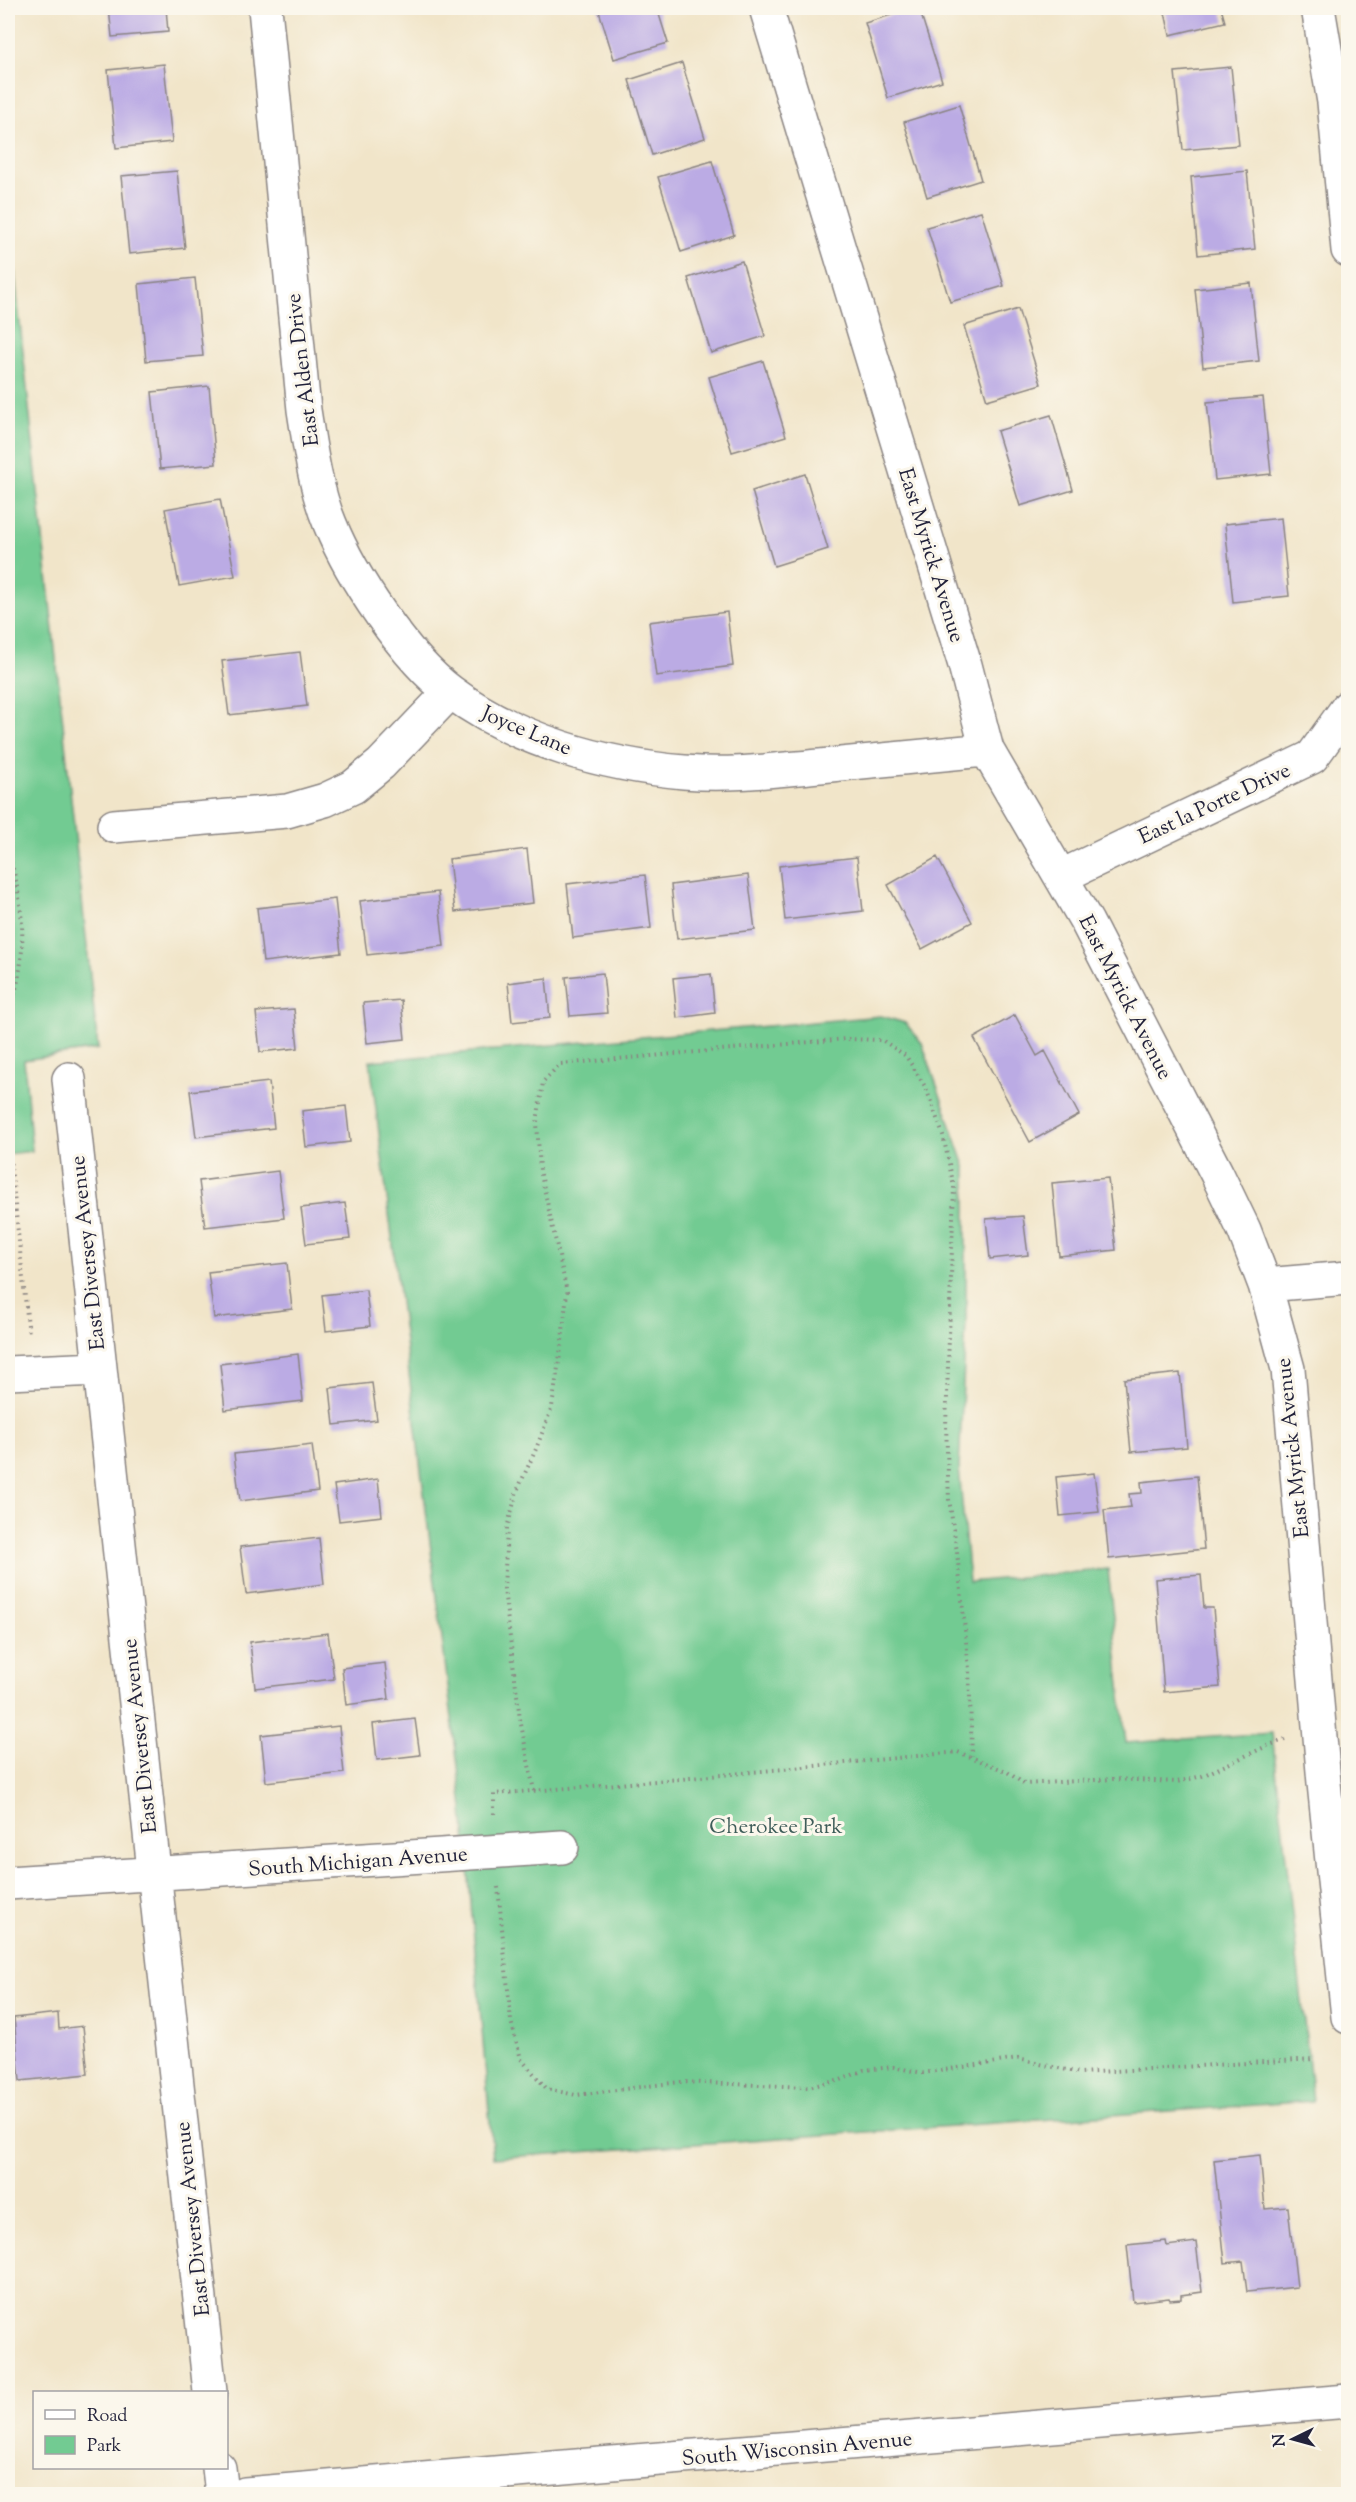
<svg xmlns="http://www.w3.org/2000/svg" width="1356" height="2502" viewBox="0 0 1356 2502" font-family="'Sorts Mill Goudy',serif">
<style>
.green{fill:#72cb92;stroke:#4a7666;stroke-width:1.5}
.building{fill:#bbabe4}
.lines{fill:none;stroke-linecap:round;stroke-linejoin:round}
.minor-casing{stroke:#8a8482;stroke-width:36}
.path{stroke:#8a8482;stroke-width:4;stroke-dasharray:1.5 4.5;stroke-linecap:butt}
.minor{stroke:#fff;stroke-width:33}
.labels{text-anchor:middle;stroke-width:6;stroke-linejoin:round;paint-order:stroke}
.street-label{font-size:21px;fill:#22223b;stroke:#fbf7ec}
.park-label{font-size:21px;fill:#3e5d59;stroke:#fbf7ec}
</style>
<rect width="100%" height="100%" fill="#fbf7ec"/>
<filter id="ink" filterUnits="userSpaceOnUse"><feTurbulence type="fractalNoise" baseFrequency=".0167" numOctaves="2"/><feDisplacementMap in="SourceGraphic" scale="12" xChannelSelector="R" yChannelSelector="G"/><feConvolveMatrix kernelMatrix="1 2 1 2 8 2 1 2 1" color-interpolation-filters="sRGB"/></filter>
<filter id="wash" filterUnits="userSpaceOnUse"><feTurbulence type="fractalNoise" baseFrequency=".008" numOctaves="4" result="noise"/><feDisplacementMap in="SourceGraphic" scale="24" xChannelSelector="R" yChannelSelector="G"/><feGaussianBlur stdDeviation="1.35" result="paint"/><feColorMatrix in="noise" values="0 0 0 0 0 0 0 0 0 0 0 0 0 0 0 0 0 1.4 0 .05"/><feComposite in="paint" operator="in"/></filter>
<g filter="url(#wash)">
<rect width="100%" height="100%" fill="#f1e5c9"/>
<path class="green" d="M8,212L98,1049L24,1060L32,1151L8,1154Z
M881,1016L905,1023L922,1043L966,1169V1322L959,1468L969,1582L1108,1569L1126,1743L1272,1733L1313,2101L493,2158L462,1799L370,1061Z"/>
<g id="blocks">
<path class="building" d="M109,8H166L168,32L112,37Z
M598,8H657L668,43L614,59Z
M914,8H919L942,81L888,98L865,23Z
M1164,8H1221L1225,22L1170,35Z
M682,63L705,138L652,155L629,80Z
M164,64L172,142L116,148L108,70Z
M1231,67L1239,145L1183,150L1175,72Z
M959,105L981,180L927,197L904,122Z
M712,161L734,235L681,252L658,177Z
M177,171L185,248L129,254L121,176Z
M1247,171L1255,249L1198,255L1191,177Z
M981,211L1004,286L950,302L927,227Z
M742,261L765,336L711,353L688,278Z
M195,278L203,356L146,361L139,284Z
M1251,283L1259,361L1203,367L1195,289Z
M1018,309L1041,384L987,400L964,326Z
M763,361L786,436L732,452L709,377Z
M209,386L216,464L160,469L152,392Z
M1263,397L1271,474L1215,480L1207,402Z
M1051,415L1073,490L1020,506L997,431Z
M805,474L828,549L774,566L752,491Z
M220,499L235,576L179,586L165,509Z
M1281,518L1289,596L1233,602L1225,524Z
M727,612L733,666L656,676L649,622Z
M300,652L307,706L229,715L222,661Z
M527,849L533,903L455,912L449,859Z
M857,857L863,911L785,920L779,866Z
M937,857L972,922L922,949L888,885Z
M645,875L651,928L573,938L567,884Z
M748,875L755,930L677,939L671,885Z
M438,892L444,946L367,955L360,901Z
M335,899L341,953L263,962L257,908Z
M603,973L607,1013L570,1016L566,977Z
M711,974L715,1013L677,1018L673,978Z
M546,978L550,1018L512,1022L508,983Z
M401,1000L405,1039L367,1043L363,1003Z
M294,1009L298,1048L260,1052L256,1012Z
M1015,1015L1037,1056L1045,1051L1079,1115L1030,1142L974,1038Z
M269,1082L274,1128L196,1137L190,1091Z
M346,1106L350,1142L306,1147L302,1111Z
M278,1171L284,1218L205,1227L199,1181Z
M1108,1178L1116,1250L1059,1256L1052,1183Z
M345,1203L350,1239L306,1244L301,1208Z
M1023,1216L1028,1255L990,1259L986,1219Z
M287,1263L292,1309L214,1318L208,1272Z
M366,1290L370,1326L326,1331L322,1295Z
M298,1354L303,1401L225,1410L220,1364Z
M1180,1373L1187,1447L1131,1452L1124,1379Z
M372,1383L377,1420L334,1425L330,1388Z
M312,1445L318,1491L240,1501L234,1454Z
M1094,1473L1099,1512L1060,1516L1056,1477Z
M1197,1476L1204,1549L1109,1559L1104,1510L1131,1507L1129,1494L1142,1493L1141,1482Z
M378,1479L382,1516L339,1521L334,1485Z
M319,1538L324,1584L246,1594L240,1547Z
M1201,1575L1204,1608H1213L1220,1687L1164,1692L1155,1579Z
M328,1633L334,1679L255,1688L250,1642Z
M385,1663L389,1699L346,1705L342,1668Z
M415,1719L420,1755L377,1760L373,1724Z
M339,1726L344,1773L266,1782L261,1735Z
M58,2013L59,2029L83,2026L88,2074L20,2081L14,2018Z
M1260,2155L1265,2209L1288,2207L1297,2287L1247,2292L1243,2261L1225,2263L1214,2160Z
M1166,2241L1167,2246L1196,2242L1202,2292L1181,2295V2299L1170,2300L1169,2298L1133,2302L1127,2245Z"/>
</g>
</g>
<g filter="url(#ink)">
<use href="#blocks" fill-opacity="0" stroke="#8a8482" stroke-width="1.5"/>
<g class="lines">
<g class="minor-casing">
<path id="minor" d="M265,8L304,410C310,448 315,488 330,524C351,576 406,659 451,692C517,741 604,765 684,772C729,776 775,770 820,766C875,761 931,755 987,750
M766,8L965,665L987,750L1087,922L1217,1174L1244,1230L1265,1285L1288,1369L1324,1783L1348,2017
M1318,8L1334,102L1348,250
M114,826L287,811L325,800L353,787L381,764L450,692
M1062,876L1312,757L1348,707
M69,1079L210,2392
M1265,1285L1348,1278
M8,1373L99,1369
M8,1883L562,1847
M219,2468L222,2494
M245,2494L1348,2401"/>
</g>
<path class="path" d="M8,851C25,906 29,960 8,1014
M8,1139L29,1335
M534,1791L520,1719L504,1589L507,1528L517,1491L536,1449L552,1407L562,1341L567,1292L540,1170L537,1122L543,1082L560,1064L846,1039L882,1040L906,1056L926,1088L943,1135L954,1187L946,1426L949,1499L957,1552L969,1669L972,1756
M494,1814V1794L680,1779L958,1752L1006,1771L1024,1784L1114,1779L1177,1782L1202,1776L1269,1745L1285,1740
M498,1887L511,2021L521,2059L547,2089L576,2095L680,2082L808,2087L841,2080L864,2070L893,2067L923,2073L1018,2059L1080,2073L1315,2059"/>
<use href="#minor" class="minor"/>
</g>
</g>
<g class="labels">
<g class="street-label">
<text transform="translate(302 370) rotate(-97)" y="7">East Alden Drive</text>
<text transform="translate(932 555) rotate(73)" y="7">East Myrick Avenue</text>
<text transform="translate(527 730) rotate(23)" y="7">Joyce Lane</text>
<text transform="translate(1214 803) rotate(-25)" y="7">East la Porte Drive</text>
<text transform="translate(1126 997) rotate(63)" y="7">East Myrick Avenue</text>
<text transform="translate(87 1253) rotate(-96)" y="7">East Diversey Avenue</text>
<text transform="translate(1292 1448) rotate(-96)" y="7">East Myrick Avenue</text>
<text transform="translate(139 1736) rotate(-96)" y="7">East Diversey Avenue</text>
<text transform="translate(358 1861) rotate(-4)" y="7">South Michigan Avenue</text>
<text transform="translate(192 2219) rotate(-96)" y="7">East Diversey Avenue</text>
<text transform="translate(797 2448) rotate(-5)" y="7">South Wisconsin Avenue</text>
</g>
<g class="park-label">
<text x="776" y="1833">Cherokee Park</text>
</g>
</g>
<rect width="1356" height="2502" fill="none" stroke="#fbf7ec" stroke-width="30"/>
<rect x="33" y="2391" width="195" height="78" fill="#fbf7ec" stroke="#a4a2a5" stroke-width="1.5"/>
<rect x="45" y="2410" width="30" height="9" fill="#ffffff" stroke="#a4a2a5" stroke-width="1.5"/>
<text x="87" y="2421" font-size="18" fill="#22223b">Road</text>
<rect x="45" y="2436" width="30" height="18" fill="#72cb92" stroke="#a4a2a5" stroke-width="1.5"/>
<text x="87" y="2451" font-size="18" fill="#22223b">Park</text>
<g transform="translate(1293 2439) rotate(265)" stroke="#fbf7ec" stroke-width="4.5" paint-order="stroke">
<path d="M0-4.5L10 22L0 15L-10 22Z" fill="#22223b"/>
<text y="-9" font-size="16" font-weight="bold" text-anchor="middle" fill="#22223b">N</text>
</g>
</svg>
